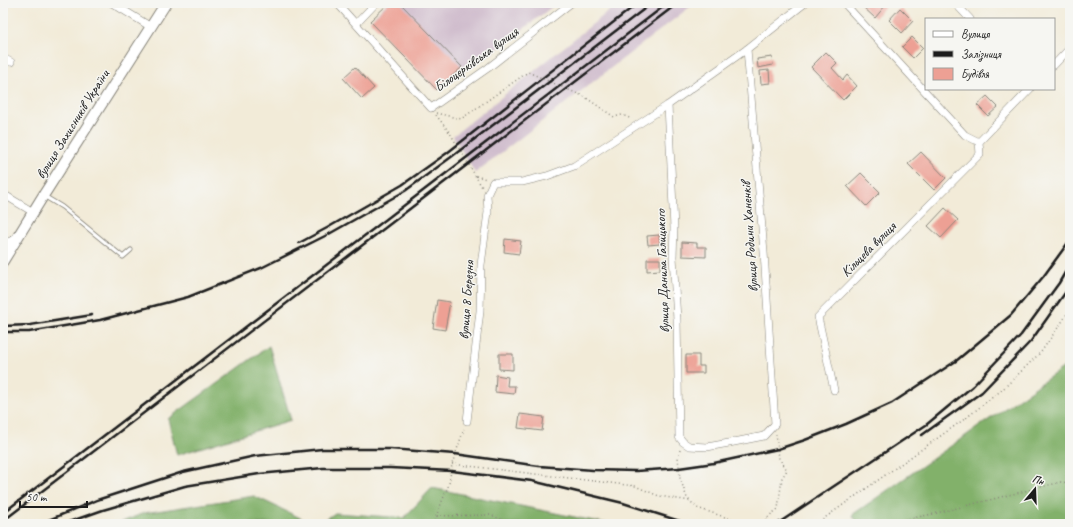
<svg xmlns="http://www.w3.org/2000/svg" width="1073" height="527" viewBox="0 0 1073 527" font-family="Caveat,sans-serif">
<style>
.industrial{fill:#d0bdcd}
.forest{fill:#82b16b;stroke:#4f6644}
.building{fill:#eda094}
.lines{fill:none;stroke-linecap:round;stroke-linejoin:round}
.service-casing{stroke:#87847a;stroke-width:5}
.minor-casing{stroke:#87847a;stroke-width:8}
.secondary-casing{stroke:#87847a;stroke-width:12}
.path{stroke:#87847a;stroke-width:1.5;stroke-dasharray:1 3;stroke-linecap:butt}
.service{stroke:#fff;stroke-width:3.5}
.minor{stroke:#fff;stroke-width:7}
.secondary{stroke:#fff;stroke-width:10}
.rail{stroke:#1c1c1c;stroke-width:2.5}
.labels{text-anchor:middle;stroke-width:3;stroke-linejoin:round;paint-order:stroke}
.street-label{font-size:14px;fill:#1c1c1c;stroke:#f6f6f2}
</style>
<rect width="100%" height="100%" fill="#f6f6f2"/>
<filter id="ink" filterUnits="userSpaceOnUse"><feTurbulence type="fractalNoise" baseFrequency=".025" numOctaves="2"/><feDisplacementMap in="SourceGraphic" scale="8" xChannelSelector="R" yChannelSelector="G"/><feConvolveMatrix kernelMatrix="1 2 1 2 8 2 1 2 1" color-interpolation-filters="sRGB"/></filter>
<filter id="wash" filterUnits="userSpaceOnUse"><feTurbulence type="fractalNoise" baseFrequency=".012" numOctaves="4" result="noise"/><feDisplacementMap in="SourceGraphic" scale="16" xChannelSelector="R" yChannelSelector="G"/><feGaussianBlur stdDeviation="0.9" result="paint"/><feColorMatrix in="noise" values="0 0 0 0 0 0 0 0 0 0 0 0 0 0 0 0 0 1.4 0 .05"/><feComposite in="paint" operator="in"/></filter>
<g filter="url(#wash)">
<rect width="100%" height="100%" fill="#f2ebd8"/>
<path class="industrial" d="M387,3H557L496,50L437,90L370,21Z
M619,3H695L475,173L453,136Z"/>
<path class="forest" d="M269,346L291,420L177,455L168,419Z
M1070,363V524H859L852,515Z
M432,488L609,524H319L335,513L404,518Z
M254,496L313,524H117L144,513Z"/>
<g id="blocks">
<path class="building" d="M389,3H400L462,67L437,90L370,21Z
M865,3H881L885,6L875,18L862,6Z
M900,8L913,21L902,33L889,20Z
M912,37L923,48L913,58L902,47Z
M826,52L837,63L832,68L843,80L847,75L857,86L843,100L811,67Z
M772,57L773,65L758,68L757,59Z
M355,67L374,88L362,99L343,78Z
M769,70L770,83L761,84L760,71Z
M987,96L998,107L988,116L977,105Z
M921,152L946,178L934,190L908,164Z
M861,173L880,192L866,206L847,186Z
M945,208L958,220L941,238L928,226Z
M659,235L660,244L648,245L647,236Z
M505,239L521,241L519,254L504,252Z
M682,242L697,243V247H706V257L682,256Z
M647,259H660V270L647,271Z
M437,300L450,302L445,330L433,328Z
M499,354H513V370L499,369Z
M686,355H699V366H704V373H686Z
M496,375L508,377L507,386H515L514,394L495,392Z
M520,414L544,417L542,431L518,428Z"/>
</g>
</g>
<g filter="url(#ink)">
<use href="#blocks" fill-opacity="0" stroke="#87847a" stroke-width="1"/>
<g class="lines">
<g class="service-casing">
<path id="service" d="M44,196L62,207L123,257L131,250"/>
</g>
<g class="minor-casing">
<path id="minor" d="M112,3L151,27
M337,3L431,108L488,68L571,3
M844,3L965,135L979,142
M955,3L970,19
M356,24L376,3
M3,58L11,62
M1054,65L1070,48
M668,105L674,228L673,257L677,319L679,437L683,442L689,446L707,447L729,443L764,436L775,424L764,252L747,49
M3,194L33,212
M3,243L17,239
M834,390L818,317L980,154L979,142L1030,89
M467,421L480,311L481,265L488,212L487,195L493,182H522L547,176L574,166L668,105L747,49L805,3"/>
</g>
<g class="secondary-casing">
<path id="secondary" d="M3,261L43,196L166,3"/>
</g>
<path class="path" d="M436,113L461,119L528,72L585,97L614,117L622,115L632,119
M436,115L450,133L482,187
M476,176L486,179
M680,450L678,457L680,478L687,498L697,508L746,524
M452,464L635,486L659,496L690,501
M437,516L490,515L515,524
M433,524L449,484L452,464L464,429
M763,524L769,516L778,509L782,478L787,470L779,458L776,434
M816,524L966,418L1003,389L1041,352L1064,319L1070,308
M881,524L933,514L1061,482L1070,483"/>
<use href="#service" class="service"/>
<use href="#minor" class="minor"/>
<use href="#secondary" class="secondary"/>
<path class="rail" d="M299,243L327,228L402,185L447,153L638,3
M3,326L30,325L92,315
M3,332H29L100,320L188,297L261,268L329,234L405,191L450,158L652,3
M922,435L982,392L1031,341L1070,286
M3,513L668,3
M3,521L678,3
M39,524L97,500L183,472L255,456L322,449H390L455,454L539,466L593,470L636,471L679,468L714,463L778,449L805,440L846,424L892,403L956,361L1011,315L1043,277L1070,240
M63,524L103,510L185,486L259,474L323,468H390L452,471L532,481L623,503L689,524
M777,524L926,425L973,386L1021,335L1059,283L1070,264"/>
</g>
</g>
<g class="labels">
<g class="street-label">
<text transform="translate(476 59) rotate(-36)" y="5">Білоцерківська вулиця</text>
<text transform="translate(72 124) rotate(-58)" y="5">вулиця Захисників України</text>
<text transform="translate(749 237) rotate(-94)" y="5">вулиця Родини Ханенків</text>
<text transform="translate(868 249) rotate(-45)" y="5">Кільцева вулиця</text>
<text transform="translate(662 271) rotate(-92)" y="5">вулиця Данила Галицького</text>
<text transform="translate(466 300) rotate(-86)" y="5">вулиця 8 Березня</text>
</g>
</g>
<rect width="1073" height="527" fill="none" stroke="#f6f6f2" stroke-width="16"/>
<rect x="925" y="18" width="130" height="72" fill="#f6f6f2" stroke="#9f9f9c"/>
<rect x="933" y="31" width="20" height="6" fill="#ffffff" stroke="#9f9f9c"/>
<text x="961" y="38" font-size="12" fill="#1c1c1c">Вулиця</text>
<rect x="933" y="51" width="20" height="6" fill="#1c1c1c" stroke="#9f9f9c"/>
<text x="961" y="58" font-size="12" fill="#1c1c1c">Залізниця</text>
<rect x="933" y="68" width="20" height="12" fill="#eda094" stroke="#9f9f9c"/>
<text x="961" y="78" font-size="12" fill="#1c1c1c">Будівля</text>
<g transform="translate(1035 489) rotate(19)" stroke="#f6f6f2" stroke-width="3" paint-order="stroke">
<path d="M0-3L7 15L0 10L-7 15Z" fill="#1c1c1c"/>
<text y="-6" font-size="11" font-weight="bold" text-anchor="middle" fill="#1c1c1c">Пн</text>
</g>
<path d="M20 501v6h67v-6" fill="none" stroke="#1c1c1c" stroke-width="2"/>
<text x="26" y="501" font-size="12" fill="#1c1c1c" stroke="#f6f6f2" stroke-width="3" paint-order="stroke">50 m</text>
</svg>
